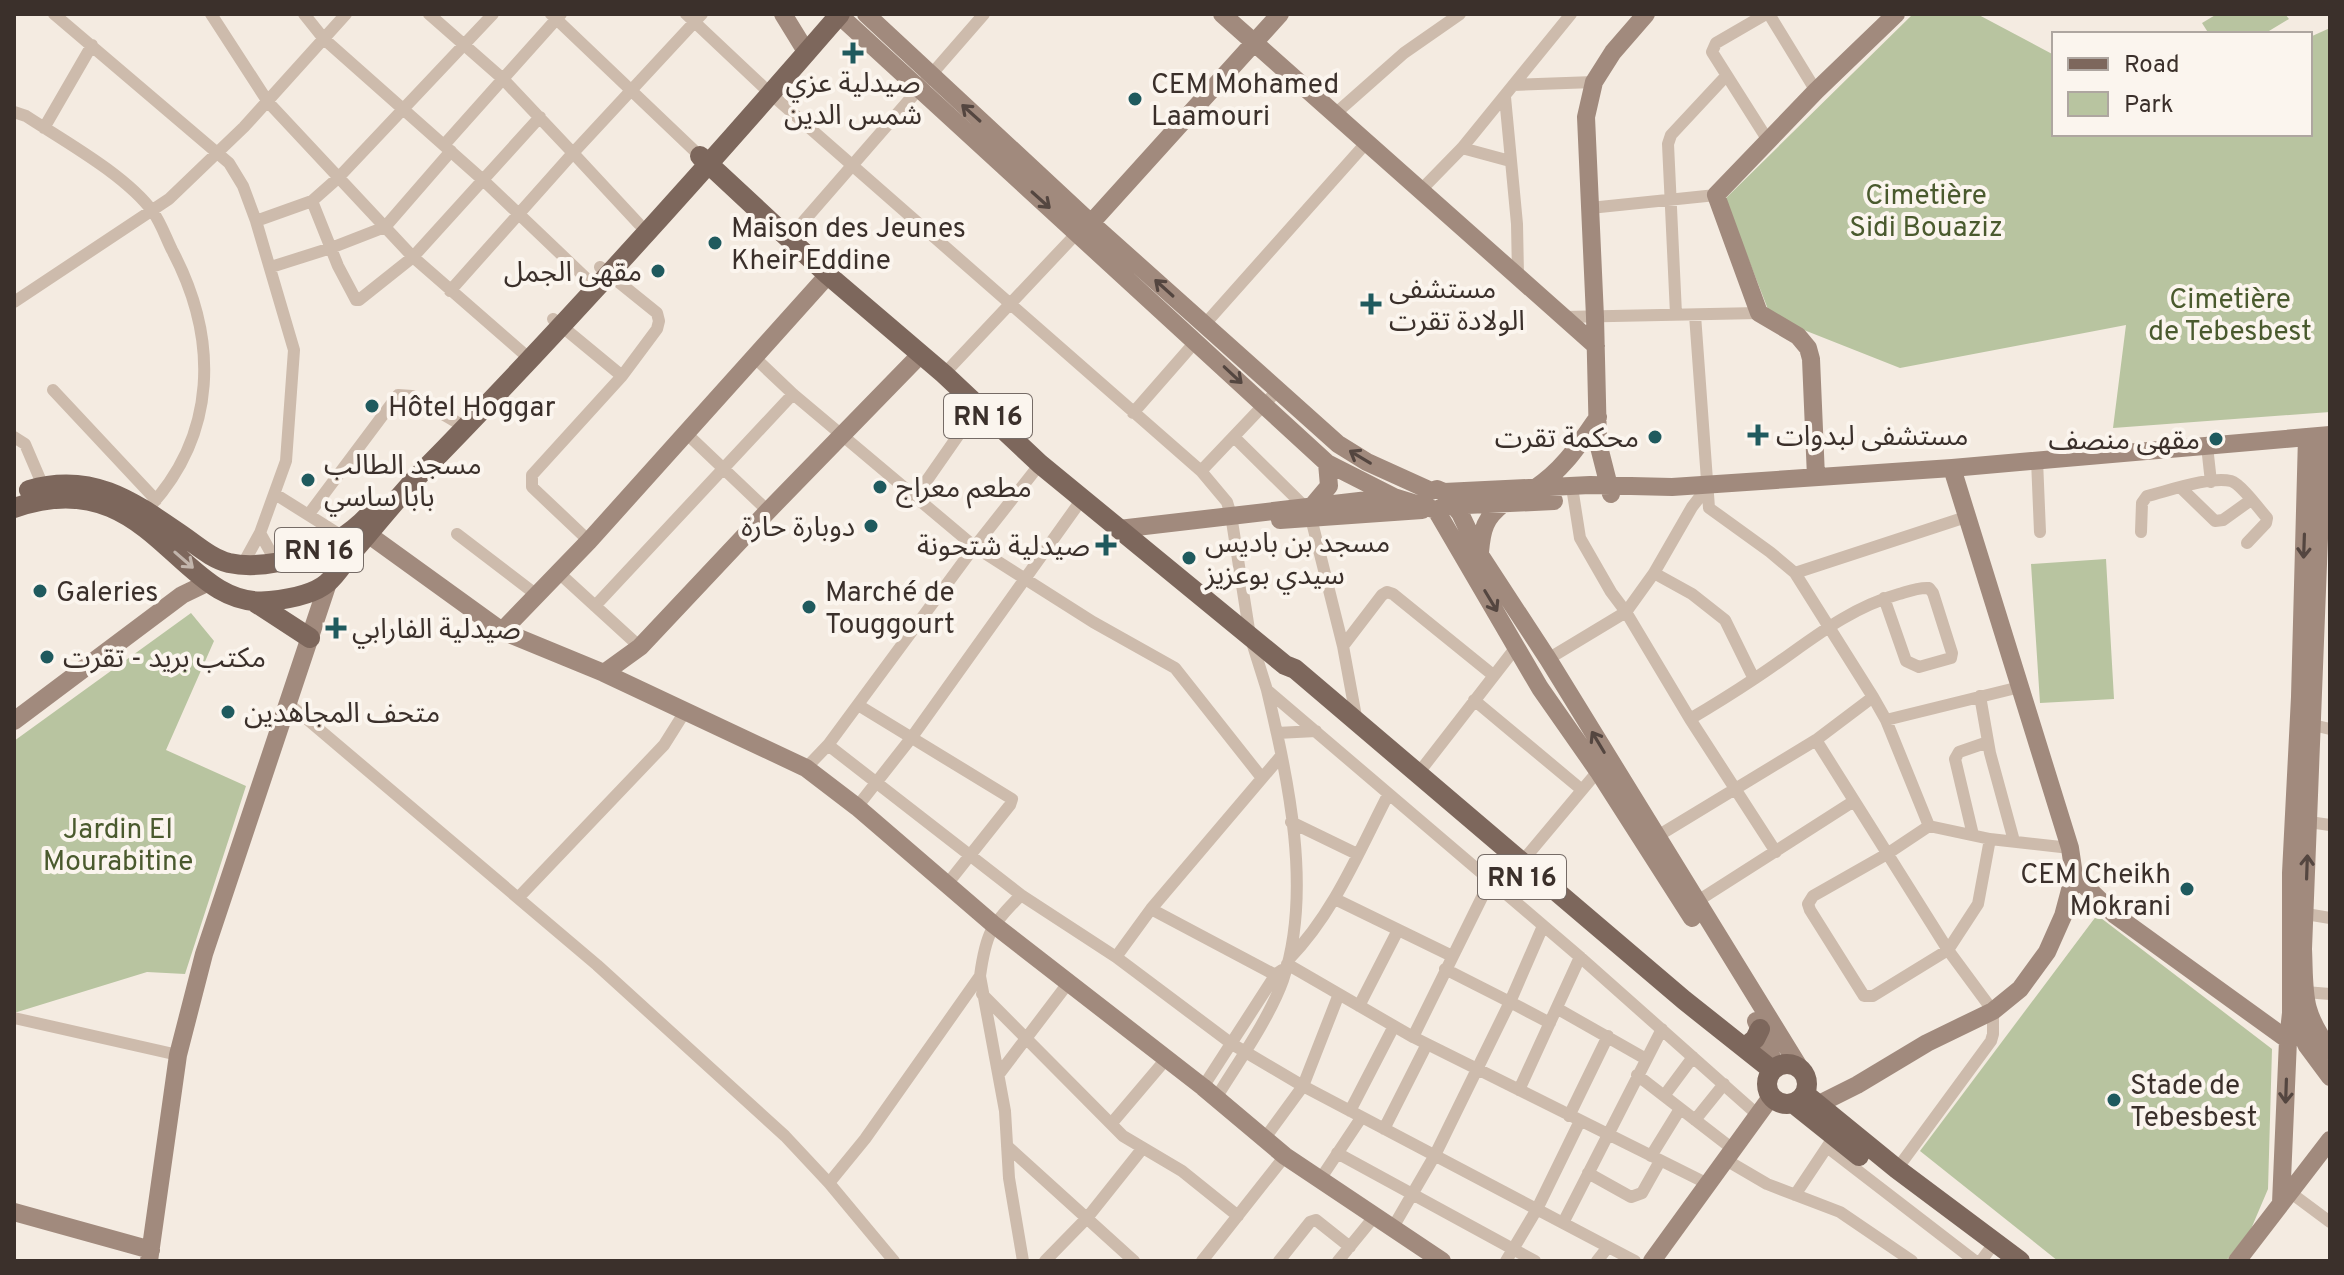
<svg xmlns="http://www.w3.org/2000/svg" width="2344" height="1275" viewBox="0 0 2344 1275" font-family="Overpass,'Noto Sans Arabic',sans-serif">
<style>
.green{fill:#b8c4a0}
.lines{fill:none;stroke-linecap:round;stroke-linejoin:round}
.street{stroke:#cdbbac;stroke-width:12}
.secondary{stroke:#a18a7d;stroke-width:18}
.primary{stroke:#7d675c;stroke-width:20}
.oneway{stroke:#544640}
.oneway2{stroke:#c2b5ac}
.poi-dot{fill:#1f5a5e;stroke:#fbf5ee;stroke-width:3}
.labels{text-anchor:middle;stroke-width:8;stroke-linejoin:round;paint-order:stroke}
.shield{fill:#fbf5ee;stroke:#756b66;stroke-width:2}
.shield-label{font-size:26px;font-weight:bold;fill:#3b302b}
.poi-label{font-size:28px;fill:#3b302b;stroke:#fbf5ee;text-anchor:start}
.park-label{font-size:28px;fill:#4a5a2e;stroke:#fbf5ee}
</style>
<rect width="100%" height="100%" fill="#f4ebe1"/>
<path class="green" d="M1913,14H1977L2054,55V134H2310V37L2330,28V412L2113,428L2126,325L1900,368L1771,317L1725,199Z
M2217,14H2285L2289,19L2264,34H2209L2202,23Z
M2106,559L2114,699L2040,703L2031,564Z
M191,613L214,641L166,750L246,786L185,974L147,972L14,1013V741Z
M2097,915L2272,1049L2268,1189L2251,1229L2226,1261H2058L1920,1151Z"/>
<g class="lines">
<path class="street" d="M54,14L229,163L243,186L256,221L294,350L286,461L260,533L243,564
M211,14L268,102L413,257L523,353
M304,14L324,39L483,180L588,280
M429,14L503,79L573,153L702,14
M551,14L700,156
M686,14L772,95L1201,471L1227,502L1231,515L1250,636L1267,690L1580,957L1759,1116
M1766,14L1716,43L1712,52L1769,142
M1769,14L1816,91
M1513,85L1594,82
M1505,97L1517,224L1518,275
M14,112L26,116C64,141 126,175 153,212C161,223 166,238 172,250C219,339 218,435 146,511
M1335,114L1404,53L1460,14
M44,128L92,45
M444,145L561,14
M1462,148L1510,161
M1421,190L1462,148L1571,14
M312,201L338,266L356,300H359L413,257L540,117
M1590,208L1716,195
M256,221L312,201L338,178L493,14
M789,238L984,14
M271,267L331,248L385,227L451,151
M600,267L657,313L659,321L657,329L622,376
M450,291L573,153L639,224
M14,302L169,199L244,127L346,14
M1676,314L1668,144L1671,135L1726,76
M1695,315L1709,508L1770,552L1795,573L1873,697
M1564,317L1759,313
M553,319L622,376L532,475V487L589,541
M1205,324L1367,142
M755,358L793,394L975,547L1093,622L1175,668L1262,778
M944,374L1077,233
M53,390L156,500
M1133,413L1196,341
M687,434L768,511
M14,437L25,444L43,486
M1234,437L1304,506L1311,518L1343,646L1357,722
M2207,446L2211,482
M2037,460L2040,532
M1201,471L1277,391
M2181,488L2215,521L2223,520L2251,500
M275,494L345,538
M1707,494L1699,498L1692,507L1654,573L1626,612L1690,719L1776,852
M916,496L978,407
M309,514L398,395L412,396L458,423
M2141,532L2142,503L2147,496C2168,491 2210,476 2231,481C2241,484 2260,510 2267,518L2266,523L2247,543
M260,533L276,562
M457,534L538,596
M559,573L640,647
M1654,573L1692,594L1725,620L1754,679
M1795,573L1966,517
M595,606L793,394
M1343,646L1382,595L1387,592L1393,594L1493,675
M1548,659L1626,612L1611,592L1580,538L1572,487
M1980,696L1990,753L2014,841
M1474,700L1582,790
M288,703L597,965L785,1136L829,1183L894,1261
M858,705L1012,799L1010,805L948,883
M1690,719C1712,706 1733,693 1754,679C1802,648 1842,610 1899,594C1909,591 1919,587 1929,588L1933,593L1952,653L1951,658L1919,667L1906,661L1884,598
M1886,720L2020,687
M2313,725L2330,729
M1277,733L1316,731
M1816,740L1948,950L1993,1011V1034L1991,1041L1897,1169
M828,745L1021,895
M806,768L828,745L969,554L1040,464
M1417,775L1517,646
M857,807L912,737L1082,499
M1291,822L1357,854
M2309,822L2330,825
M1973,835L1955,759L1959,752L1988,742
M1656,837L1816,740L1873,697L1886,720L1929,826
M1990,839L1978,904L1948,950L1873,996H1864L1810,910L1808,904L1813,896L1887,854L1929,826L1990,839L2070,848
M1515,870L1598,771
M518,898L664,745L686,710
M1335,899L1452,956
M1696,902L1854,801
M1151,909L1283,979
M2306,914L2330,918
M1116,957L1151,909L1281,756
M1289,959C1334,913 1359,851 1388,795
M1287,964L1413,1037L1708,1184
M1445,969L1510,1002L1543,926
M2305,992L2330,994
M982,994L1123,1136L1182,1171L1238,1216
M1359,1006L1398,930
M1558,1009L1646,1059
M14,1018L178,1055
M1413,1037L1490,881
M999,1074L1069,982
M1637,1075L1734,1150
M1203,1087L1276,974L1282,970
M1519,1090L1580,957
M1664,1096L1693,1057
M1216,1098C1237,1064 1270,1017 1283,980C1313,891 1288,779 1267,690
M1350,1111L1394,1026
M1569,1116L1608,1036
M1695,1120L1724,1084
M1111,1124L1167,1058
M1384,1129L1427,1044
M1265,1138L1303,1086L1339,994
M1007,1146L1134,1261
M1827,1147L1975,1261
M1337,1153L1535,1261
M1651,1156L1680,1109
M1726,1160L1767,1184L1840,1212L1912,1261
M1588,1173L1631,1197L1642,1193L1660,1161
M1319,1181L1361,1118
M829,1183L865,1139L980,976
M2291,1193L2330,1222
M1795,1195L1831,1141
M1563,1223L1662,1029
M1392,1229L1435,1155L1510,1002L1550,1023
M1023,1261L1009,1178L1005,1111L980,976C986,932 991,926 1021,895L1116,957L1232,1044L1303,1086L1635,1261
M1045,1261L1087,1218L1142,1149
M1202,1261L1285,1156
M1279,1261L1310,1222L1316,1220L1350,1247
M1338,1261L1374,1217
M1506,1261L1537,1209L1580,1121
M1597,1261L1608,1247
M1981,1261L1995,1242"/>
<path class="secondary" d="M783,14L807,53
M866,14L1091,223L1338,444L1367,462L1431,491L1437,489L1444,492L1590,485L1672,487L1952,468L2330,435
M1222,14L1596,346
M839,15L1327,463L1394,497L1436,510L1445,506L1554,501
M1091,223L1280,14
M2323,436L2303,949C2305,996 2301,1010 2330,1050
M1816,477L1811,359L1808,348L1798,336L1759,313L1716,195L1816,91L1896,14
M1534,489C1564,469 1578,446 1598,417
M1611,494L1598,443L1595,317L1586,117L1594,82L1613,52L1646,14
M1450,501L1460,513L1480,555L1548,659L1801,1070
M1313,505L1329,486L1327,463
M1436,510L1540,688L1598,771L1692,918
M1280,520L1422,510
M358,527L502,631L604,673L640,647L768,511L920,355
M1119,529L1394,497
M1480,552C1482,529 1485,518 1503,504
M502,631L589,541L828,275
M604,673L806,768L857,807L993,924L1203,1087L1285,1156L1442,1261
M14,721L182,595L209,582
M2074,875L2115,915L2288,1040
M2292,1015L2307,1046L2330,1077
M1756,1021L1776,1067
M1817,1105L1857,1085L1927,1043L1993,1011L2020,989L2047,952L2063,916L2074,875L2070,848L1952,468
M2281,1203L2288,1040L2291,1013V873L2300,697L2307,437
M14,1212L151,1250
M149,1261L178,1055L204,954L328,583
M1652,1261L1771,1097
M2237,1261L2330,1140"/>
<path class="primary" d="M700,156L828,275L944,374L1040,464L1285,665L1295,669L1684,1000L1772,1070
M29,490C94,471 135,503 186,538C200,548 213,559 229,563C252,568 280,563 302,556C329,547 349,536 369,515
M14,508C153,459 179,612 270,601C288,599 313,595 327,583C336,576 343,564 350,555C374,528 396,499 421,473C566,325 704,171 840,14
M256,603L310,638
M1745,1047L1755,1039L1760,1029
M1767 1084a20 20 0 1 1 40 0a20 20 0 1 1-40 0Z
M1805,1094L1897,1169L2020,1261
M1794,1104L1859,1156"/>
</g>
<defs><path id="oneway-shaft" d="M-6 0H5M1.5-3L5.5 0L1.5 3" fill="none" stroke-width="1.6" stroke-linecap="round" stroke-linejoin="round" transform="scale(2)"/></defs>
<g class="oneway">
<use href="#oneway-shaft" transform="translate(971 113) rotate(-138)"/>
<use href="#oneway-shaft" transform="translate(1041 200) rotate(42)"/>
<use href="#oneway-shaft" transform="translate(1164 288) rotate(-138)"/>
<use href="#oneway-shaft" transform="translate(1233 375) rotate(43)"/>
<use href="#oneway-shaft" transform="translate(1360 457) rotate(-149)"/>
<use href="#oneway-shaft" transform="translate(2304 546) rotate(92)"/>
<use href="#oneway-shaft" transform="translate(1491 601) rotate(59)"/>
<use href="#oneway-shaft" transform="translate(1598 742) rotate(-121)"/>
<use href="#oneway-shaft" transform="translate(2307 867) rotate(-88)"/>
<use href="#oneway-shaft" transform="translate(2286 1091) rotate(92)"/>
</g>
<use class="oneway2" href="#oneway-shaft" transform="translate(184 560) rotate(41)"/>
<g class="poi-dot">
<path d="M849 41h8v8h8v8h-8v8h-8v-8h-8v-8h8z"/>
<circle cx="1135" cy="99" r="8"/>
<circle cx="715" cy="243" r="8"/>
<circle cx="658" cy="271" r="8"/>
<path d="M1367 292h8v8h8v8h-8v8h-8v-8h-8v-8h8z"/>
<circle cx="372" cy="406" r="8"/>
<path d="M1754 423h8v8h8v8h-8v8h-8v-8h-8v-8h8z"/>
<circle cx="1655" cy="437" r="8"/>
<circle cx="2216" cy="439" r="8"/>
<circle cx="308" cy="480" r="8"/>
<circle cx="880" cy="487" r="8"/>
<circle cx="871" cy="526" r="8"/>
<path d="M1102 533h8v8h8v8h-8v8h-8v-8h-8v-8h8z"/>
<circle cx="1189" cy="558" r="8"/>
<circle cx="40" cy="591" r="8"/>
<circle cx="809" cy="607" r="8"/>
<path d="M332 616h8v8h8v8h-8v8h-8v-8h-8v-8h8z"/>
<circle cx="47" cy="657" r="8"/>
<circle cx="228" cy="712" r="8"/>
<circle cx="2187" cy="889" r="8"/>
<circle cx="2114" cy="1100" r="8"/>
</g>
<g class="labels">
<g class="shield">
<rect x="944" y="394" width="88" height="44" rx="6"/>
<rect x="275" y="528" width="88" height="44" rx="6"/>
<rect x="1478" y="855" width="88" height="44" rx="6"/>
</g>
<g class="shield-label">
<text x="988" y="425">RN 16</text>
<text x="319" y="559">RN 16</text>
<text x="1522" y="886">RN 16</text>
</g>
<g class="poi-label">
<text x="853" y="92" text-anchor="middle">صيدلية عزي<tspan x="853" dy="32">شمس الدين</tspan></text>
<text x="1151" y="93">CEM Mohamed<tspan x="1151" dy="32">Laamouri</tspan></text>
<text x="731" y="237">Maison des Jeunes<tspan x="731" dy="32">Kheir Eddine</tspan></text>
<text x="642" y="281" text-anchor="end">مقهى الجمل</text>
<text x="1389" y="298">مستشفى<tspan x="1389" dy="32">الولادة تقرت</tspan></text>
<text x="388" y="416">Hôtel Hoggar</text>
<text x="1776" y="445">مستشفى لبدوات</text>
<text x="1639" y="447" text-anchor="end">محكمة تقرت</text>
<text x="2200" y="449" text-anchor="end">مقهى منصف</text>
<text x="324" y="474">مسجد الطالب<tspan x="324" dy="32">بابا ساسي</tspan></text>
<text x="896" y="497">مطعم معراج</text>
<text x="855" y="536" text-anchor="end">دوبارة حارة</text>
<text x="1205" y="552">مسجد بن باديس<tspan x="1205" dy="32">سيدي بوعزيز</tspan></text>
<text x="1090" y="555" text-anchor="end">صيدلية شتحونة</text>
<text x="56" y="601">Galeries</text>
<text x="825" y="601">Marché de<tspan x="825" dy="32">Touggourt</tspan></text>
<text x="352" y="638">صيدلية الفارابي</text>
<text x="63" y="667">مكتب بريد - تقرت</text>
<text x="244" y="722">متحف المجاهدين</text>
<text x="2171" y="883" text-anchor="end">CEM Cheikh<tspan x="2171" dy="32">Mokrani</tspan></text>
<text x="2130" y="1094">Stade de<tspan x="2130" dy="32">Tebesbest</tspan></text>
</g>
<g class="park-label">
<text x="1926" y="204">Cimetière<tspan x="1926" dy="32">Sidi Bouaziz</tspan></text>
<text x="2230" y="308">Cimetière<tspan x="2230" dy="32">de Tebesbest</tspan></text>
<text x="118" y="838">Jardin El<tspan x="118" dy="32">Mourabitine</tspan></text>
</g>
</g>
<rect width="2344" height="1275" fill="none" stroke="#3b302b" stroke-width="32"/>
<rect x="2052" y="32" width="260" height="104" fill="#fbf5ee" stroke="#aea6a0" stroke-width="2"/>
<rect x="2068" y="58" width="40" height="12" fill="#7d675c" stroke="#aea6a0" stroke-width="2"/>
<text x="2124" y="72" font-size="24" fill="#3b302b">Road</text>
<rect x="2068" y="92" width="40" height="24" fill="#b8c4a0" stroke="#aea6a0" stroke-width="2"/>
<text x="2124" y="112" font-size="24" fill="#3b302b">Park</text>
</svg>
